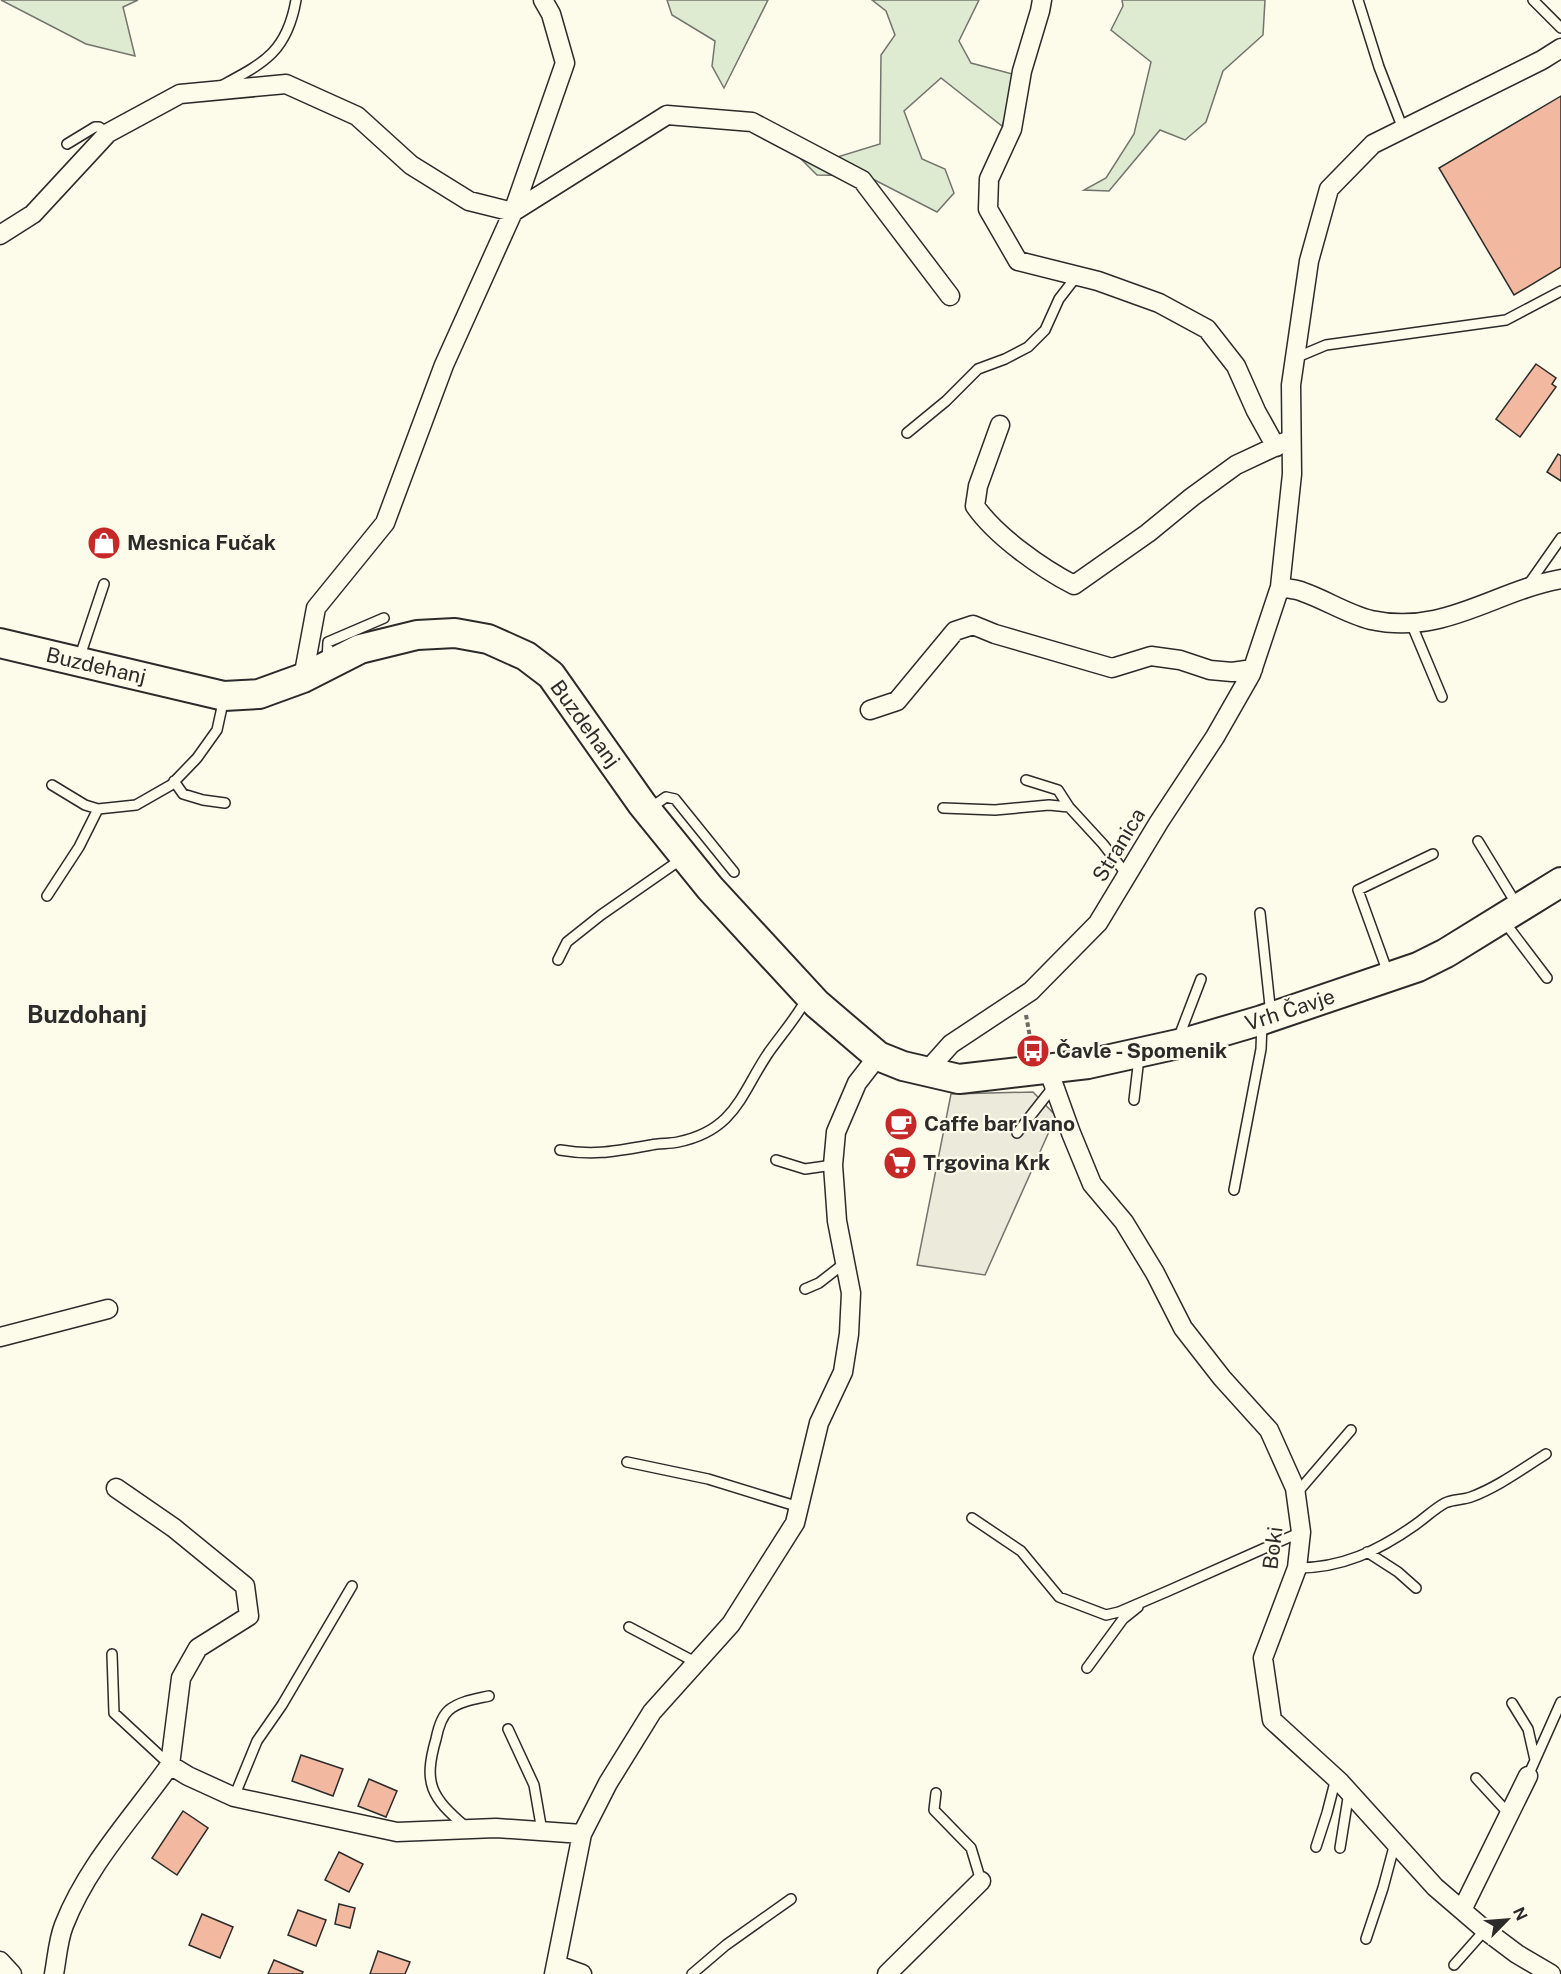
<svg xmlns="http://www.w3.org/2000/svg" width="1561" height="1974" viewBox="0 0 1561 1974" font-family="'Public Sans',sans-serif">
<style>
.green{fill:#deebd1;stroke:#74746e;stroke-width:1.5}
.parking{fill:#eceadb;stroke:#74746e;stroke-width:1.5}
.building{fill:#f2b8a0;stroke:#2b2b2b;stroke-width:1.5}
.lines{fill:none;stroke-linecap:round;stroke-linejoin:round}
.lane-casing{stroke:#2b2b2b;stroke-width:12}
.street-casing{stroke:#2b2b2b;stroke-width:21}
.primary-casing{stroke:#2b2b2b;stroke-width:32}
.path{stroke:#6a6964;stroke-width:4;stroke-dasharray:4.5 3;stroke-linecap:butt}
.lane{stroke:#fdfbea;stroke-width:9}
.street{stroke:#fdfbea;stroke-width:18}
.primary{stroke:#fdfbea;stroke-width:28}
.labels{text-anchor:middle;stroke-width:4.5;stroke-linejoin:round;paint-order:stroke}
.poi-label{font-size:21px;font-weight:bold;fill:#2b2b2b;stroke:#fdfbea;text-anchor:start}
.street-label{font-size:21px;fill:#2b2b2b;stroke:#fdfbea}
.quarter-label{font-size:24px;font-weight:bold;fill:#2b2b2b;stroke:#fdfbea}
</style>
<rect width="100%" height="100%" fill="#fdfbea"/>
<path class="green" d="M1,0H138L123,7L135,56L86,44Z
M667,0H768L724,88L712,66L715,41L672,15Z
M872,0H979L959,41L971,63L1020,76L1002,126L941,78L904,111L922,159L945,169L954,193L937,212L867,176L817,175L783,141L831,159L880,144L881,55L895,35L886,11Z
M1122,0H1265L1263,35L1223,71L1206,122L1185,140L1160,130L1109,191L1084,190L1106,178L1134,134L1151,62L1111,30L1123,6Z"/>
<path class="parking" d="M1033,1092L1056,1116L985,1275L917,1265L951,1094Z"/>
<path class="building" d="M1561,96V267L1514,295L1439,168Z
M1536,364L1556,378L1552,384L1556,387L1520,437L1496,419Z
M1558,454L1561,456V481L1547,472Z
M301,1755L343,1769L333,1796L292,1781Z
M369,1779L397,1791L386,1817L358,1806Z
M183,1811L208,1828L177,1875L152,1858Z
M339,1852L363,1864L349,1892L325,1880Z
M339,1904L355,1908L350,1928L335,1924Z
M298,1910L326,1920L316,1946L288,1935Z
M202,1914L233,1927L220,1958L189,1945Z
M378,1951L410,1962L405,1974H370Z
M274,1960L303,1972L302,1974H268Z"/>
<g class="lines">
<g class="lane-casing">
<path id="lane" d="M1358,0L1379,67L1403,129
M1533,0L1561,28
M221,86C264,63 287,52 296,0
M67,144L95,127H99L108,133
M1295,358L1326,345L1506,320L1561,291
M907,433L946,401L978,369L1005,359L1028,347L1045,330L1059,299L1076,277
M1528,585L1561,538
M1411,623L1442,697
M79,659L104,584
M327,660L328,642L384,618
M1026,780L1058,790L1069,807L1103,844L1127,875
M174,781L183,794L203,800L225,803
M52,785L85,805L98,809L136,805L171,785L197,758L217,730L224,698
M943,808L995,810L1049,805L1069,807
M649,809L666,797L675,799L734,872
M1478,841L1517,905
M47,896L79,847L98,809
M1260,913L1271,1015
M1503,920L1547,978
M558,960L567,942L601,915L683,858
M1388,973L1358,890L1433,854
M1178,1039L1201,979
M1134,1100L1139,1058
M1017,1133L1054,1086
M560,1150C595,1156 616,1151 651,1145C660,1143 669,1144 678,1142C736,1130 741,1093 769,1052C782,1034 795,1019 806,1000
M776,1160L805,1169L833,1165
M1234,1190L1261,1049L1262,1024
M805,1289L819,1283L846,1262
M627,1462L708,1479L799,1507
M1296,1494L1351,1430
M972,1518L1021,1551L1059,1597L1106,1615L1119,1612L1168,1591L1301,1532
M1367,1552L1398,1572L1416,1588
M1297,1568C1342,1568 1378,1551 1415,1525C1425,1518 1434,1509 1445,1503C1453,1499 1463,1500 1471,1497C1498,1487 1522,1469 1546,1454
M629,1627L697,1663
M112,1654L114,1713L170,1765
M1087,1668L1123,1619L1138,1607
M1512,1703L1528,1729L1535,1760
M508,1729L534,1785L542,1831
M1528,1776L1561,1702
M1476,1778L1509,1814
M936,1793L934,1810L971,1848L981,1881
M234,1797L257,1741L282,1705L352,1586
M466,1827C431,1797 423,1784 436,1739C438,1729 442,1716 449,1710C460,1701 476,1699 489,1696
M1316,1847L1327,1813L1336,1778
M1340,1848L1349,1792
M1366,1939L1383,1888L1395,1843
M1454,1965L1485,1930
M692,1974L726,1945L791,1899"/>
</g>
<g class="street-casing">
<path id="street" d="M1042,0L1040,11L1022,71L1012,129L989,179L988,209L1018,261L1098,281L1159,303L1207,329L1236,366L1256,411L1276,447
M0,235L33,214L108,133L180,94L286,84L357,116L411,165L469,201L513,212L667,115L752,122L862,180L950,296
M1000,425L978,486L975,506C996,536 1041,568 1074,585L1148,533L1192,497L1236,465L1285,442
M1280,587C1288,589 1296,589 1303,592C1326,600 1347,614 1371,620C1444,636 1494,591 1561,579
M303,678L316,608L385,523L444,365L513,212L565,63L551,14L543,0
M870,710L897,701L955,631L973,625L995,634L1112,668L1151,656L1180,660L1210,670L1232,672L1253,669
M1048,1069L1071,1133L1092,1184L1124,1222L1155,1273L1183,1328L1222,1378L1269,1430L1295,1488L1301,1532L1297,1568L1263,1658L1272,1720L1340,1782L1435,1887L1485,1930L1517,1954L1551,1974
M926,1072L951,1044L1031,991L1098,923L1159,822L1215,737L1251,674L1280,587L1292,474L1291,385L1309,261L1329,189L1373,144L1542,60L1561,48
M0,1337L108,1309
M116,1488L174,1528L245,1586L249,1616L198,1648L181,1678L170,1765
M1462,1910L1528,1776
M0,1961L12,1974
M557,1965L582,1974
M54,1974C57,1958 58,1940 64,1925C88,1864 133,1817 170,1765L188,1776L234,1797L397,1832L496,1828L582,1834L608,1783L652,1712L731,1624L795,1523L819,1423L843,1372L849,1334L851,1293L837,1221L833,1165L836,1132L857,1083L878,1056
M554,1974L582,1834
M887,1974L981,1881"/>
</g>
<g class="primary-casing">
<path id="primary" d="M0,643L224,696L259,694L303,678L360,649L417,635L455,633L488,639L526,656L551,675L642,804L710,888L817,1004L878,1056L903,1066L959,1079L1088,1064L1187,1042L1262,1020L1418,967L1446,953L1561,882"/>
</g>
<path class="path" d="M1026,1015L1032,1048"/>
<use href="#lane" class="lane"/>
<use href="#street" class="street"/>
<use href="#primary" class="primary"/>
</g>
<defs>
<g id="shop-disc" transform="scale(1.725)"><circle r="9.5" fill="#c62828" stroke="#fdfbea"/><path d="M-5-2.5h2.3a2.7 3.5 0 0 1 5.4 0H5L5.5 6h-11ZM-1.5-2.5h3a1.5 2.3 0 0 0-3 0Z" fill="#fff"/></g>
<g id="bus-disc" transform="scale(1.725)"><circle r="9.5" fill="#c62828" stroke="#fdfbea"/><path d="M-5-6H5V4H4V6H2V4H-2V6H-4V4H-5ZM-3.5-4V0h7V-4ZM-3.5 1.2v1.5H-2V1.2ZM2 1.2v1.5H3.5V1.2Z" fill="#fff"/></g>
<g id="cafe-disc" transform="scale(1.725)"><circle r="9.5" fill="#c62828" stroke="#fdfbea"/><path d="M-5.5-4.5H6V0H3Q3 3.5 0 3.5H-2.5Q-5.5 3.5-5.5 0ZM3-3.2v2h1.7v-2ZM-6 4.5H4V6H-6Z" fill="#fff"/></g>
<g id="supermarket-disc" transform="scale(1.725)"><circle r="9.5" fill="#c62828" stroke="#fdfbea"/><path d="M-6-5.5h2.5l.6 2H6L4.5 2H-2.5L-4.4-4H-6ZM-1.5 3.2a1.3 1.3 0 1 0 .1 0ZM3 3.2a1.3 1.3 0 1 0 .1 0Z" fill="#fff"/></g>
</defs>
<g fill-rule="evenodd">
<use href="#shop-disc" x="104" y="543"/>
<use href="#bus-disc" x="1033" y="1051"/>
<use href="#cafe-disc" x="901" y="1124"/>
<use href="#supermarket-disc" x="900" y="1163"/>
</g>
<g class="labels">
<g class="poi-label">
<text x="127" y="550">Mesnica Fučak</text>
<text x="1056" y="1058">Čavle - Spomenik</text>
<text x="924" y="1131">Caffe bar Ivano</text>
<text x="923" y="1170">Trgovina Krk</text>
</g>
<g class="street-label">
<text transform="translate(96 666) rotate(13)" y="7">Buzdehanj</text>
<text transform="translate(585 724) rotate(54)" y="7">Buzdehanj</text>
<text transform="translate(1119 845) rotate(-59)" y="7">Stranica</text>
<text transform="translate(1290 1010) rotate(-18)" y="7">Vrh Čavje</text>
<text transform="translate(1273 1548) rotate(-83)" y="7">Boki</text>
</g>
<g class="quarter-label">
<text x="87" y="1023">Buzdohanj</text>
</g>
</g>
<g transform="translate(1507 1920) rotate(65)" stroke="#fdfbea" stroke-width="4.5" paint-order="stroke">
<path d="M0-4.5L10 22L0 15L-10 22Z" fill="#2b2b2b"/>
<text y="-9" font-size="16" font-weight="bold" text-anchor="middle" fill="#2b2b2b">N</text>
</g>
</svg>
